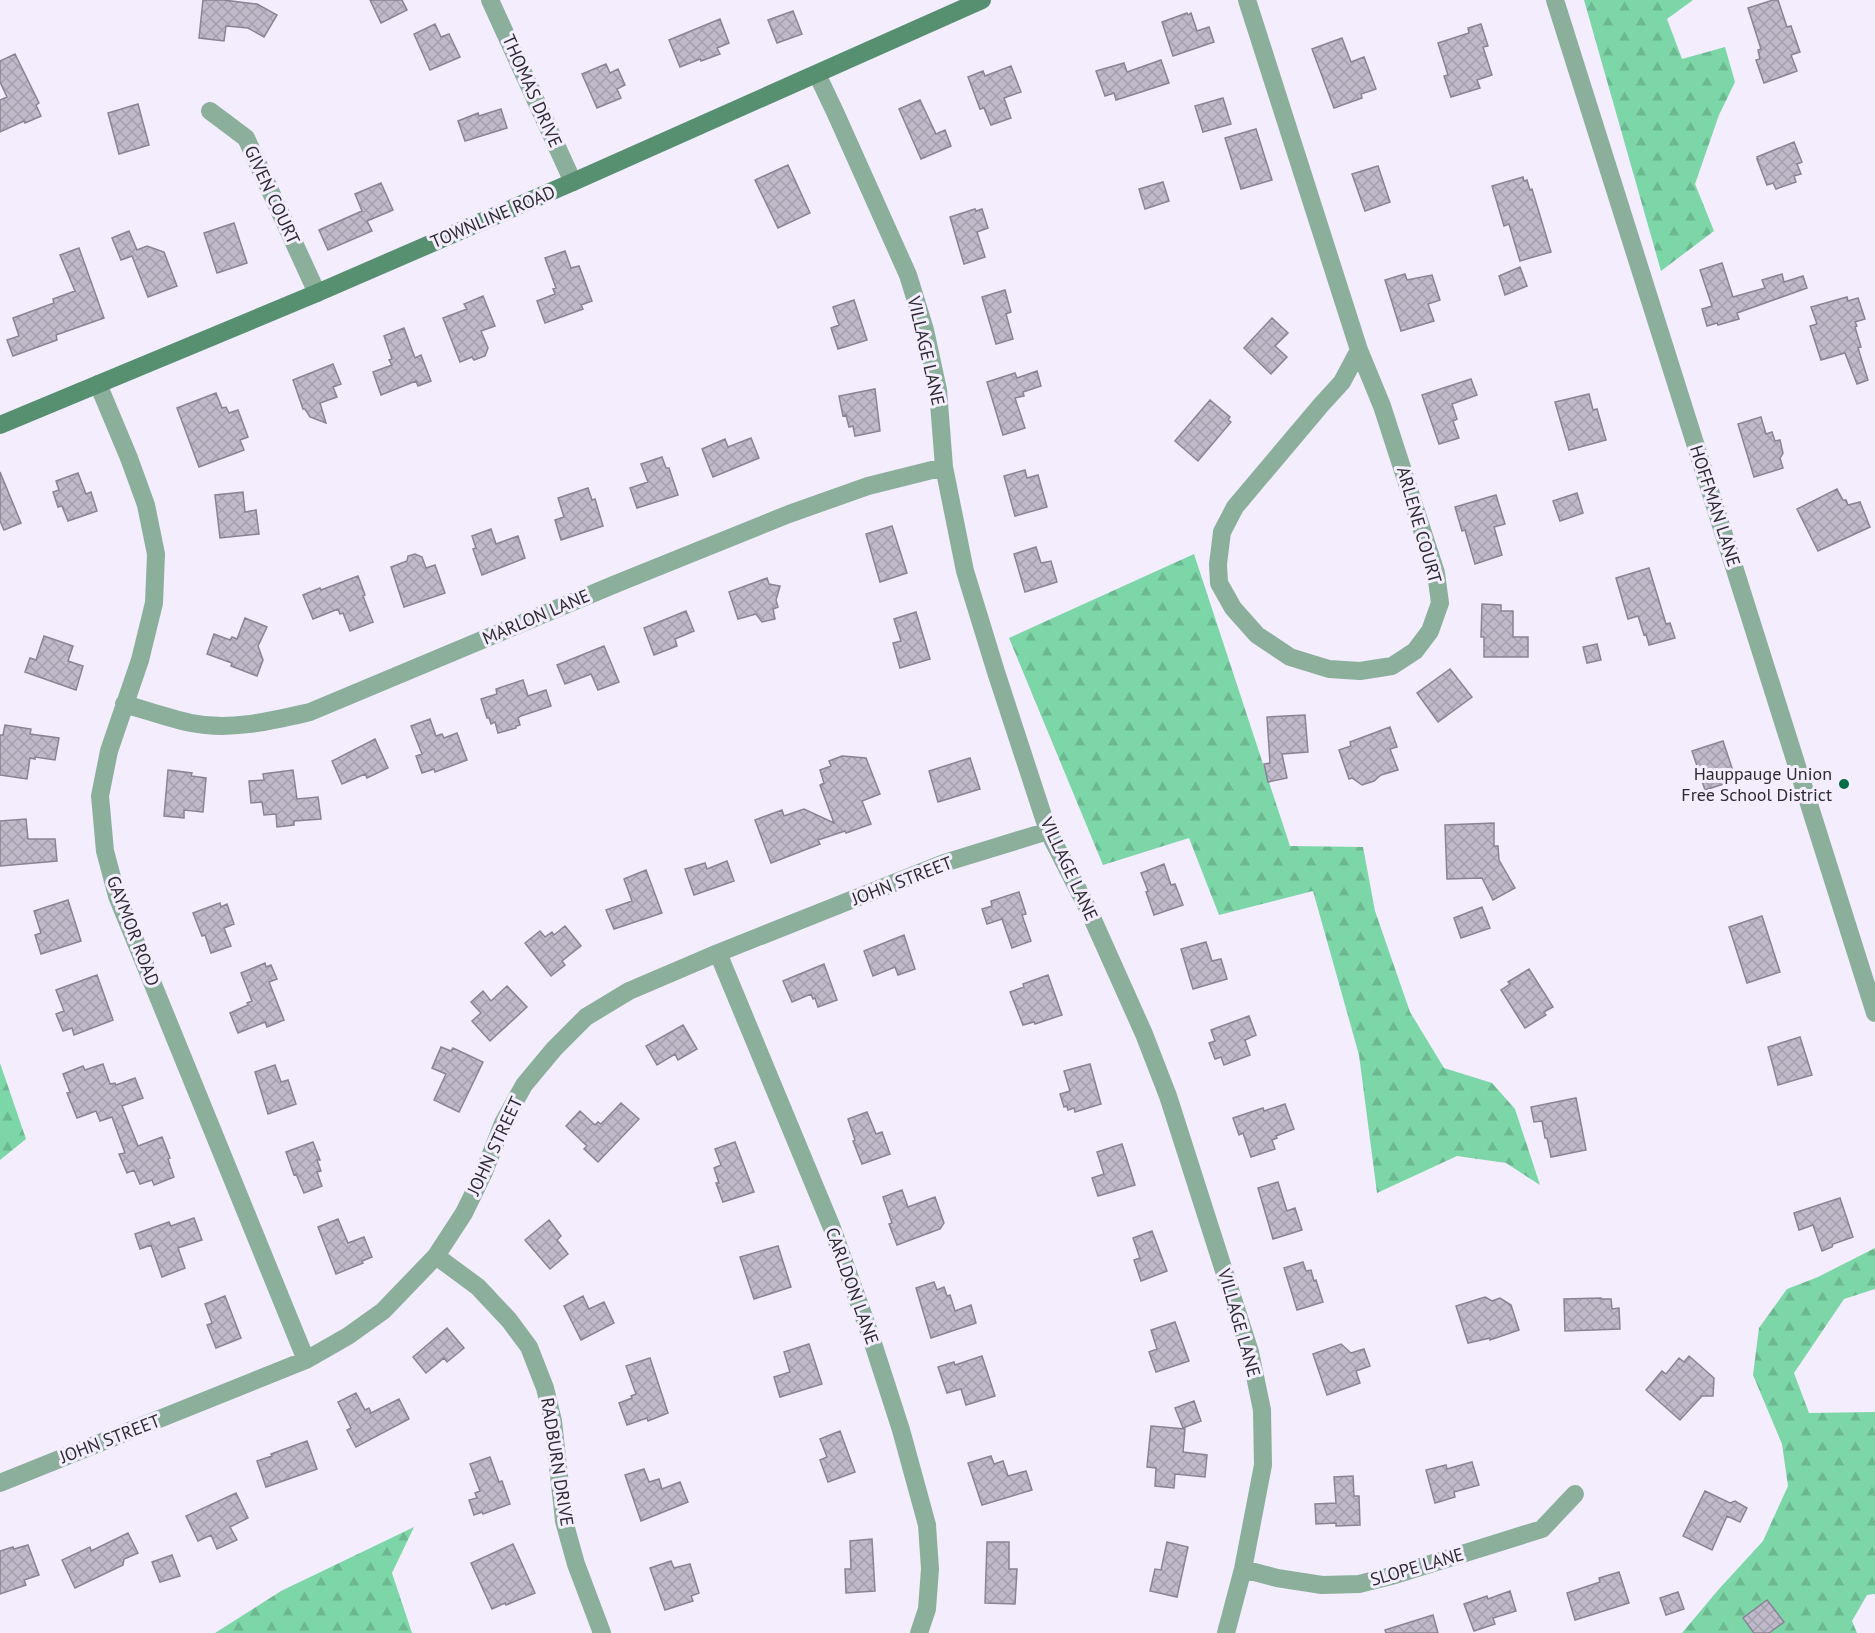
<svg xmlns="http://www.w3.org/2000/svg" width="1875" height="1633" viewBox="0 0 1875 1633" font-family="'PT Sans',sans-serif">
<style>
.forest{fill:url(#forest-firs)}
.building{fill:url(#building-cross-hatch);stroke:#898493;stroke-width:1.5}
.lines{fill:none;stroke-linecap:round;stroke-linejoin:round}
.street{stroke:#8baf9b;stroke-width:18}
.secondary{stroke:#578f71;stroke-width:18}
.poi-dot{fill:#006f47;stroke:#f3edfe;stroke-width:2}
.labels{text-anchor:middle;stroke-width:6;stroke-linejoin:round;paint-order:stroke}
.street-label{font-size:18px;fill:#2d2b31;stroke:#f3edfe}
.poi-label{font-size:18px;fill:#2d2b31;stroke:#f3edfe;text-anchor:end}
</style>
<defs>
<pattern id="forest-firs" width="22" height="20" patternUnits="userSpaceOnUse" patternTransform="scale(1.5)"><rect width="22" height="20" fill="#7cd6a8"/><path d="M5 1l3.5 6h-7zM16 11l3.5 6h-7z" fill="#6cb891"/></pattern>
<pattern id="building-cross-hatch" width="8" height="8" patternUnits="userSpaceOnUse" patternTransform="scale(1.5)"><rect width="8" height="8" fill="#bfb9c9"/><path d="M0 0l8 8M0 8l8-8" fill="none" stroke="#a49fad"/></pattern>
</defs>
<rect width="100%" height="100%" fill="#f3edfe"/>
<path class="forest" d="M1584,0H1693L1667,19L1682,59L1725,47L1735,82L1719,115L1695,184L1714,231L1661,271Z
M1194,554L1290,846L1363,847L1375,911L1410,1012L1444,1068L1492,1083L1515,1109L1540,1185L1506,1163L1457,1156L1377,1193L1359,1055L1313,891L1219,915L1189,838L1103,865L1009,638Z
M0,1063L26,1139L0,1160Z
M1875,1248V1289L1844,1299L1794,1373L1809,1413L1875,1412V1594L1867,1595L1852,1621L1857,1633H1682L1719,1589L1763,1541L1788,1486L1782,1444L1753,1375L1759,1328L1787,1289L1818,1277Z
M414,1527L392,1573L412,1633H215L281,1591Z"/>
<path class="building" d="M203,0H223L257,4L277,15L264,37L248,28L226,26L224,41L199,38Z
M370,0H402L407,10L381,23Z
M1773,0H1778L1787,27L1791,26L1800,52L1791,55L1797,71L1764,83L1756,60L1760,59L1758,50L1761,49L1748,8Z
M793,11L802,34L777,43L768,20Z
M1187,13L1188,15L1191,13L1197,31L1209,27L1214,42L1173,56L1162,22Z
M720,19L729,43L717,48L720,54L701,61L700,59L680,67L669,40Z
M435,24L441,37L449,34L460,57L430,70L414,34Z
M1481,24L1488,46L1483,47L1492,75L1477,80L1480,88L1451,97L1444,76L1448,75L1438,43L1469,33L1468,28Z
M1342,38L1351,62L1364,57L1376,89L1361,94L1362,98L1334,108L1312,49Z
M15,54L39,103L36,105L41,116L25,123L24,121L0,132V100L7,97L0,82V61Z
M1161,60L1169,83L1116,100L1114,93L1105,96L1096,71L1124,63L1127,72Z
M606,64L610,73L618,69L625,85L617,89L621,98L597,108L582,74Z
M1011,66L1021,92L1004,98L1011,118L991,125L984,108L980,109L968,77L983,71L985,76Z
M1223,98L1231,124L1203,132L1195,106Z
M920,100L936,134L945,130L951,146L921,159L899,109Z
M138,104L149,145L119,154L108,113Z
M501,109L507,128L465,141L458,121L478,113L479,116Z
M1256,129L1272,180L1241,189L1225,138Z
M1794,142L1802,162L1797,164L1801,174L1794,176L1796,182L1776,189L1773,183L1767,185L1757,159H1758L1757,157Z
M788,165L810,213L778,228L755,180Z
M1378,166L1390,202L1365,211L1352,174Z
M1523,177L1524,181L1527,180L1530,190L1532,189L1551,252L1520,261L1509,224L1504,226L1492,186Z
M1163,182L1169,201L1145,209L1139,189Z
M381,183L393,210L367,221L372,231L328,250L319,230L362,211L355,194Z
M975,209L976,211L982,209L988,228L977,232L985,257L964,264L950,217Z
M234,223L247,263L217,273L204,233Z
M129,231L137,250L147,246L164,252L177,286L148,297L132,256L121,260L112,238Z
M79,248L104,318L56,335L57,340L13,356L7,340L19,336L13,318L54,303L53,299L75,291L60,255Z
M565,251L571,268L579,266L592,301L581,305L583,309L545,323L537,301L555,294L553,289L556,288L545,258Z
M1722,263L1733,297L1765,288L1762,280L1782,274L1784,282L1803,276L1807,288L1737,313L1739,319L1718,325L1717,323L1707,326L1702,309L1712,306L1700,270Z
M1520,267L1527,286L1505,295L1499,276Z
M1405,274L1407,280L1432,275L1440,300L1428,304L1434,321L1401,331L1385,280Z
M1005,290L1011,312L1006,314L1013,339L996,344L982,297Z
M483,296L495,326L481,331L488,348L485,356L474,360L472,357L460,362L443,318L467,309L464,304Z
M1847,297L1848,301L1858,298L1865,319L1855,322L1857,326L1855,327L1861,347L1858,348L1868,380L1857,384L1845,353L1821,360L1810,326L1817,324L1811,307Z
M854,300L867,340L838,349L831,328L839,325L833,307Z
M1272,318L1288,333L1275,346L1287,357L1271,374L1244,348Z
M404,328L415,358L421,355L431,381L418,386L416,381L381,395L373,372L392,365L389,360L392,359L384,336Z
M333,364L341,384L333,387L337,397L320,403L326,423L310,417L305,409H303L293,380Z
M1037,371L1041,386L1023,392L1024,396L1015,398L1025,428L1003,435L987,382L1015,373L1017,378Z
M1471,379L1477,395L1452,404L1457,419L1453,421L1459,438L1439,444L1422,395Z
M875,389L880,431L855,436L853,426L849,427L846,415L843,416L839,396Z
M216,393L222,408L226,407L229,413L238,410L248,437L240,440L244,450L199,467L177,408Z
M1589,394L1593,410L1597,409L1606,440L1569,450L1555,402Z
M1210,400L1230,417L1228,420L1231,422L1198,461L1175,441Z
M1761,417L1766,434L1772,432L1775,441L1780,440L1783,453L1780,458L1783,468L1754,477L1738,424Z
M751,438L759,458L713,477L702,449L725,439L728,447Z
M662,457L666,468H669L678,495L637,508L630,488L648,482L641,464Z
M1025,470L1027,478L1038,475L1047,507L1015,516L1004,476Z
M0,472L21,523L4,530L0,521Z
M78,473L86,494L91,492L97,511L68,521L62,506L58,507L53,492L59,490L56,481Z
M588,488L592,500L595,499L603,526L561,540L555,520L564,517L558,498Z
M1837,489L1843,500H1846L1848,505L1860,502L1870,527L1818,551L1797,509Z
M243,492L245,512L256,510L259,534L220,538L215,495Z
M1577,493L1583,513L1560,521L1553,501Z
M1496,495L1505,524L1494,527L1502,555L1475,564L1465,530L1462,531L1455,507Z
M892,526L907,573L880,582L866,534Z
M491,529L496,544L518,536L525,558L482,575L473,549L476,548L472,536Z
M1036,547L1041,563L1051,561L1057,582L1025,592L1014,554Z
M415,554L422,557L426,568L435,565L445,593L404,607L391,567L407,561L408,556Z
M1649,568L1666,624L1670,623L1675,638L1649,645L1646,634L1644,635L1638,616L1628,619L1616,578Z
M358,576L365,595L363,596L373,622L350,631L343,613L340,614L338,609L313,619L303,595L320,588L321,590Z
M767,578L769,584L780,586L776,600L778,607L773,609L775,619L762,622L756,614L738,619L729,592Z
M1482,604L1501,605V611H1513V637H1528V657H1484V637H1481Z
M686,611L694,631L675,639L677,646L654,655L644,628Z
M916,612L930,659L900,668L893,643L901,641L894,619Z
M245,618L267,627L258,646L263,660L257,676L231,666L232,663L207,654L214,634L230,640L232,637L237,639Z
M44,636L73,646L68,661L83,666L76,690L25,672L30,658L36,660Z
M1597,644L1601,660L1587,663L1583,647Z
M604,646L619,682L598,690L591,674L565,684L557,665Z
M1450,669L1472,697L1438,722L1417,693Z
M523,680L528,696L546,690L551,706L521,716L518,718L520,725L516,726V728L498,733L495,722L491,724L489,718H487L481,699L497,694L496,689Z
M1305,715L1308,752L1282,754L1287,778L1268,782L1264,764L1270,763L1267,717Z
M430,719L436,736L442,734L444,738L457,733L467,760L435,772L434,769L422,773L416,756L422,754L411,726Z
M5,725L31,729L30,734L59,738L55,760L35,757V759L30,758L27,779L0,775V735H3Z
M1390,727L1397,747L1390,749L1398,770L1381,775L1374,781L1362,785L1352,778L1349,779L1339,750L1351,746L1350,742Z
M375,739L388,768L367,778L365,774L342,784L332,761Z
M1723,741L1736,780L1705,790L1692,751Z
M842,756L866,758L880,794L862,801L871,824L846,833L845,831L818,840L820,844L771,863L755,820L782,810L784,816L804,809L834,823L820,785L824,783L820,770L831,766L829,761Z
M970,758L980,789L938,802L929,771Z
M168,770L192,773L191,776L206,778L203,812L184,810V818L164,816Z
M293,770L297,799L318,797L321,819L294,821V825L277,827L276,814L264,815L262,802L251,803L249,781L264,780L263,774Z
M26,819L28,839H55L57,861L0,866V821Z
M1494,823V846H1498L1499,860L1515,888L1493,900L1482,878L1447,879L1445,825Z
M727,861L734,881L694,895L685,869L705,863L707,869Z
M1164,864L1171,885L1175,884L1183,905L1154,915L1146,892L1148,891L1141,873Z
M646,870L662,913L614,929L606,910L632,901L624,879Z
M1019,892L1026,914L1022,915L1031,941L1012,948L1002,919L987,924L982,909L992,906L991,901Z
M68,900L81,941L41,954L35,935L41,933L34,911Z
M220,903L221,907L227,904L234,924L224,928L231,946L211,953L205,935L202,936L193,913Z
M1482,907L1490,928L1461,938L1454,918Z
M1762,916L1780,972L1747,983L1729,927Z
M565,926L581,946L562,961L565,965L551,976L525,943L540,931L545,937L552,932L554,935Z
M904,935L915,969L898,975L895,967L873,976L864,951Z
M1206,942L1212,961L1221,959L1227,979L1193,989L1181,949Z
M265,963L266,967L271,965L277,979L269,982L284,1020L267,1027L265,1022L238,1033L230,1013L248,1005L247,1003L252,1001L241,973Z
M824,964L837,1000L818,1007L815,998L813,999L811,994L792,1002L783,981Z
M1529,969L1553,1007L1544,1012L1546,1015L1525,1028L1501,990L1510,984L1508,982Z
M97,975L113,1020L74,1035L72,1028L63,1031L56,1014L64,1011L56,990Z
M1048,975L1062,1015L1035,1024L1034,1022L1023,1025L1010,992L1024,987L1023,984Z
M507,986L527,1007L490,1041L472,1021L481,1013L471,1002L483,991L491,1001Z
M1249,1016L1256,1035L1245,1040L1250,1055L1224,1065L1221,1057L1215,1059L1209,1043L1215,1041L1211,1030Z
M683,1025L697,1049L678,1060L675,1054L657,1065L646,1046Z
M1800,1037L1812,1075L1778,1085L1768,1047Z
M441,1047L451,1051L453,1048L483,1062L459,1112L434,1100L446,1074L432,1068Z
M103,1064L110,1084L115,1083L116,1085L135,1078L143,1098L122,1106L138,1146L162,1137L170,1158L168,1159L174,1177L154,1185L152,1180L140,1184L134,1170L127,1173L119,1154L125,1153L112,1117L100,1121L96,1111L77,1118L67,1093L70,1092L63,1074L83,1066L85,1070Z
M1090,1064L1101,1104L1075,1112L1074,1108L1068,1110L1067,1106L1064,1107L1060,1094L1070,1091L1064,1071Z
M275,1065L281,1082L288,1080L296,1104L268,1114L255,1072Z
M1576,1098L1586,1150L1551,1157L1547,1138H1545L1542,1121L1534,1122L1531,1107Z
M621,1103L639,1119L598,1162L584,1149L587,1146L566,1126L580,1111L595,1125L598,1122L601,1124Z
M1285,1104L1294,1129L1276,1136L1277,1138L1272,1140L1275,1149L1251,1157L1243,1133L1239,1135L1233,1118L1263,1108L1264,1111Z
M867,1112L876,1134L882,1132L890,1154L862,1164L853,1141L855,1140L848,1119Z
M313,1142L320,1160H317L321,1171L317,1172L322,1186L304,1193L296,1174L294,1175L286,1152Z
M735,1142L754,1192L723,1202L716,1183H719L714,1168L721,1165L715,1149Z
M1122,1144L1135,1185L1098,1196L1092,1178L1104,1174L1097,1152Z
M1278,1182L1287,1211L1295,1208L1302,1230L1273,1239L1258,1188Z
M902,1190L908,1207L935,1197L944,1223L940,1229L897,1245L889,1224L892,1223L883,1197Z
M1840,1198L1853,1237L1833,1244L1832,1247L1822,1251L1813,1225L1799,1230L1794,1213Z
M194,1218L202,1240L178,1248L185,1268L162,1277L151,1245L140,1249L135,1234L169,1222L171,1226Z
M338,1219L348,1243L364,1237L372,1257L362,1261L363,1263L336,1274L318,1227Z
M549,1220L561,1236L557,1240L568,1254L550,1269L525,1240Z
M1152,1231L1167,1271L1141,1281L1134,1260L1140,1258L1133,1238Z
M778,1246L791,1287L754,1299L740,1257Z
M1303,1262L1306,1271L1311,1270L1314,1281L1316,1280L1323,1302L1297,1310L1284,1268Z
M934,1282L937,1290L944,1287L947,1296L950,1295L955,1311L971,1305L976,1323L931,1338L916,1288Z
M225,1296L241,1338L216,1348L207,1325L212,1323L205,1304Z
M583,1296L589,1309L604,1302L614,1323L581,1340L564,1306Z
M1485,1297L1492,1301L1500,1298L1511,1305L1519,1330L1490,1340V1338L1468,1343L1456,1306Z
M1601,1298V1299H1611L1612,1309L1619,1308L1620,1329L1565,1331L1564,1299Z
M1175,1322L1189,1361L1156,1372L1149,1352L1157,1349L1151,1330Z
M447,1328L464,1348L447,1362L444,1358L426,1373L413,1357Z
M809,1344L822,1384L780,1397L774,1377L790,1372L784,1352Z
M1341,1344L1351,1353L1364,1349L1370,1366L1356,1371L1360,1383L1327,1395L1313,1354Z
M982,1356L995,1396L966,1405L961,1389L947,1393L938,1367L954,1362L955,1365Z
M1689,1356L1714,1378L1713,1396H1702L1680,1420L1646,1390L1662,1371L1666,1374L1679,1358L1684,1362Z
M650,1358L668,1413L648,1421L647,1418L627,1425L619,1403L632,1398L631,1396L636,1394L626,1366Z
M356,1393L365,1410L369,1408L371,1413L399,1399L409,1419L356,1447L347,1430L351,1428L338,1402Z
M1194,1401L1201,1421L1183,1428L1175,1408Z
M1151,1426L1185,1429L1183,1452L1207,1455L1205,1477L1175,1474L1174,1488L1155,1486L1156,1468L1147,1467Z
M840,1431L855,1472L828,1482L820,1460L827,1457L820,1439Z
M307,1441L317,1469L266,1487L257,1461L272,1456L271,1454Z
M991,1456L994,1464L1003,1461L1008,1476L1026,1471L1032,1490L982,1505L968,1463Z
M490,1457L499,1482L502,1481L510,1504L483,1514L482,1512L474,1515L469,1500L477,1498L475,1493L480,1491L470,1464Z
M1472,1462L1479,1485L1454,1492L1455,1497L1435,1503L1426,1470L1446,1465L1447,1469Z
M644,1469L649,1482L659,1479L662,1489L680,1482L688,1502L641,1521L625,1475Z
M1353,1476L1354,1496H1359L1360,1525L1336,1526V1523L1316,1524L1315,1504L1336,1503L1334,1477Z
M1705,1491L1730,1503L1735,1501L1747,1508L1740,1522L1727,1516L1712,1550L1683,1536Z
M236,1493L248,1518L230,1527L237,1540L217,1549L211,1535L198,1541L186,1516Z
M128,1533L138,1553L124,1559L123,1565L75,1588L62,1560L90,1547L91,1551Z
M872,1539L875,1591L846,1593L845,1569H851L850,1541Z
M987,1542H1009V1569H1017L1015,1604L985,1603Z
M1167,1542L1188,1547L1177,1597L1150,1591L1155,1569L1161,1570Z
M513,1544L535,1593L506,1605L505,1603L492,1609L471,1563Z
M28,1545L39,1575L24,1580L26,1585L0,1594V1551L13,1547L14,1549Z
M172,1555L180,1576L160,1582L152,1562Z
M671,1561L674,1568L690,1564L699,1593L691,1596L693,1601L665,1610L650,1568Z
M1619,1572L1629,1603L1575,1620L1567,1593L1600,1582L1599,1578Z
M1510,1591L1516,1611L1493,1618L1495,1624L1474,1631L1464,1604L1487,1596L1488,1599Z
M1678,1592L1684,1609L1666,1615L1660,1598Z
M1767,1600L1784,1622L1769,1633H1754L1743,1618Z
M1433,1615L1438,1633H1386L1385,1630Z"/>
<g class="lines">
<path class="street" d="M490,0L573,182
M1247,0L1359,350
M1555,0L1875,1013
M817,74L835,112L908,275L925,330L938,390L944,467L965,571L996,672L1048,831L1089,911L1144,1034L1168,1096L1250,1352L1262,1410L1263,1465L1243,1569L1226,1633
M210,111L246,138L317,293
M1359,350L1382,406L1436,573L1440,603L1430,631L1415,651L1392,666L1360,671L1329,669L1290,657L1257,635L1233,608L1219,583L1218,564L1222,532L1235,507L1321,405L1342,382Z
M98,384L129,458L146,505L156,554L154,603L140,660L109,751L100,796L105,851L117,896L306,1360
M124,704C146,710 168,718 191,723C231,731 271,721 310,712L618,583L789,514L868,486L944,467
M718,953L832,1228L870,1334L901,1430L927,1525L930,1569L927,1609L919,1633
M436,1256L478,1287L509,1320L529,1347L545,1388L553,1421L564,1521L576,1564L602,1633
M0,1483L306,1360L348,1336L383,1311L436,1256L464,1213L484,1172L503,1123L524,1085L554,1049L586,1017L629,991L718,953L944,863L1048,831
M1243,1569L1277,1578L1322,1585L1359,1584L1395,1575L1542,1529L1575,1494"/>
<path class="secondary" d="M0,425L317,293L573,182L982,0"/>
</g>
<circle class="poi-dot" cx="1844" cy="784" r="6"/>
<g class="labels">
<g class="street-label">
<text transform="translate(532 91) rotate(66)" y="6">THOMAS DRIVE</text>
<text transform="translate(272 195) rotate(65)" y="6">GIVEN COURT</text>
<text transform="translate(493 217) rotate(-23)" y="6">TOWNLINE ROAD</text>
<text transform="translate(926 351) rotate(77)" y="6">VILLAGE LANE</text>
<text transform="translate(1715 506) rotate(72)" y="6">HOFFMAN LANE</text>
<text transform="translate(1419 525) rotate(74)" y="6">ARLENE COURT</text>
<text transform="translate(536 617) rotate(-23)" y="6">MARLON LANE</text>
<text transform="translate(1069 869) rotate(65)" y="6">VILLAGE LANE</text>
<text transform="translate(902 881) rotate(-21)" y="6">JOHN STREET</text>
<text transform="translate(133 931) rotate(69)" y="6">GAYMOR ROAD</text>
<text transform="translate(495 1146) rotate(-65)" y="6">JOHN STREET</text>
<text transform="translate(852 1286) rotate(70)" y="6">CARLDON LANE</text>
<text transform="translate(1239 1323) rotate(74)" y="6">VILLAGE LANE</text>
<text transform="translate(110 1439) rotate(-21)" y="6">JOHN STREET</text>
<text transform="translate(557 1462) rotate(81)" y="6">RADBURN DRIVE</text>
<text transform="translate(1417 1567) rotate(-16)" y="6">SLOPE LANE</text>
</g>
<g class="poi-label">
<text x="1832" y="780">Hauppauge Union<tspan x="1832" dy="21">Free School District</tspan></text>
</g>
</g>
</svg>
